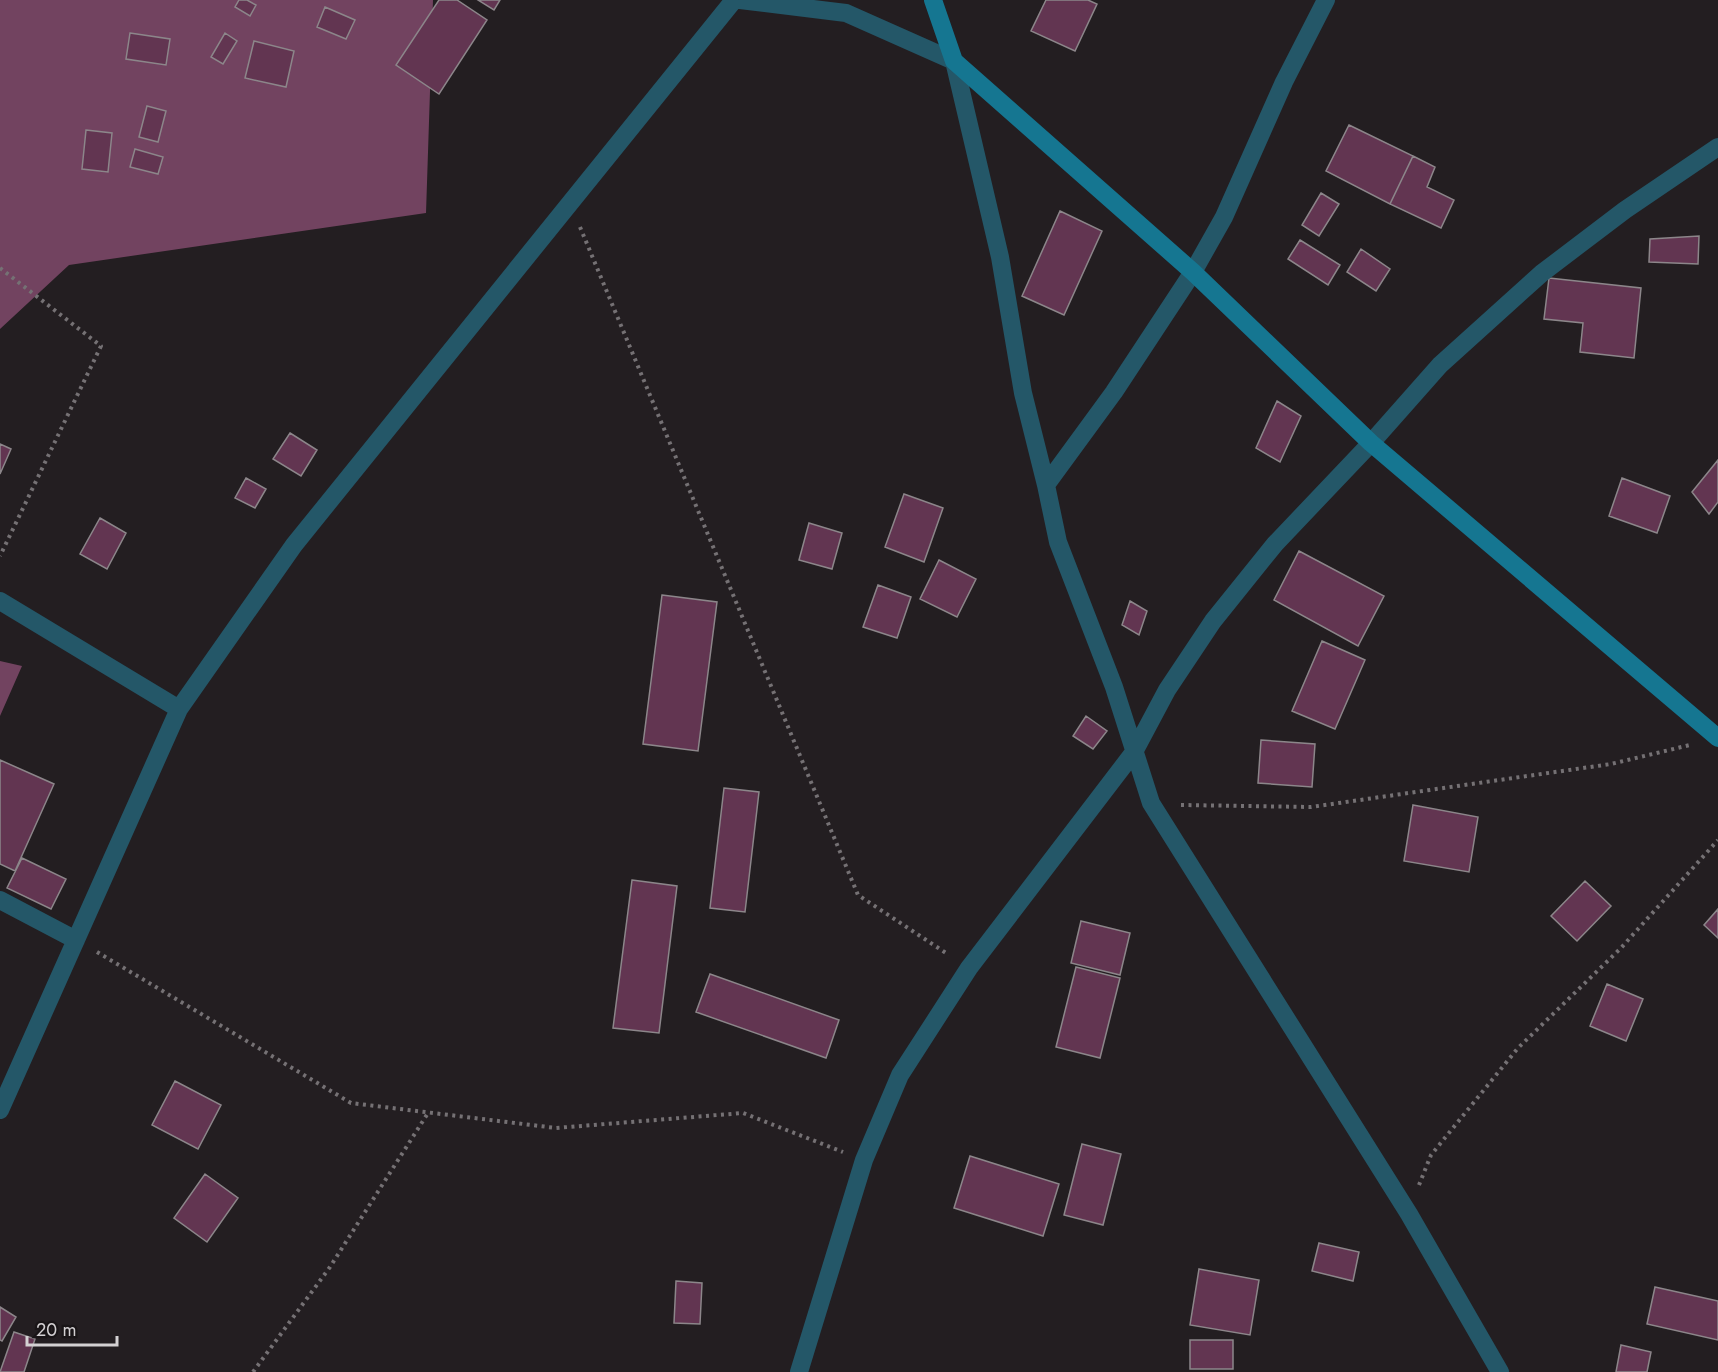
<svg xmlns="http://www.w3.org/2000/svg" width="1718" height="1372" viewBox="0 0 1718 1372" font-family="Jost,sans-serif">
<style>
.forest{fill:#724360}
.building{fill:#623551;stroke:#8c868a;stroke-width:1.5}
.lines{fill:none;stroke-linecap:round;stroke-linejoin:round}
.path{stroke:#757174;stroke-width:4;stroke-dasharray:3 4.5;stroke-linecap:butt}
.street{stroke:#245768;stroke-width:18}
.secondary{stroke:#157691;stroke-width:18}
</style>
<rect width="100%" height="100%" fill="#231e21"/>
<path class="forest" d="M0,0H433L426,213L69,265L0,329Z
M0,661L22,666L0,716Z"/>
<path class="building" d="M239,0H247L256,5L250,16L235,7Z
M439,0H457L487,20L439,94L396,65Z
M478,0H500L494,10Z
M1046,0H1088L1097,4L1075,51L1031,31Z
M325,7L355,20L346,39L317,27Z
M130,33L170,39L166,65L126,59Z
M225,33L237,41L223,64L211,57Z
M254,41L294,51L286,87L245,78Z
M147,106L166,111L158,142L139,137Z
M1349,125L1413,156L1390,204L1326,171Z
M86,130L112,133L108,172L82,169Z
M135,149L163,157L158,174L130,167Z
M1413,156L1435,167L1427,187L1454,200L1441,228L1390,204Z
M1321,193L1339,204L1319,236L1302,225Z
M1060,211L1102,231L1064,315L1022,296Z
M1699,236L1698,264L1649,262L1650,239Z
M1300,240L1340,265L1328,285L1288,259Z
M1361,249L1390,269L1376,291L1347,272Z
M1549,278L1641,288L1634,358L1580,352L1583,323L1544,319Z
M1277,401L1301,416L1280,462L1256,448Z
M290,433L317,450L301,476L273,459Z
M0,444L11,449L0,474Z
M1718,460V502L1709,514L1692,492Z
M246,478L266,489L255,508L235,498Z
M1622,478L1670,496L1657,533L1609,516Z
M904,494L943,508L924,562L885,547Z
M100,518L126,533L107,569L80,554Z
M809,523L842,533L832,569L799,560Z
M1299,551L1384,596L1358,646L1274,600Z
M939,560L976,579L957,617L920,599Z
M878,585L911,597L897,638L863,627Z
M662,595L717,602L698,751L643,744Z
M1130,601L1147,611L1139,635L1122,625Z
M1322,641L1365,660L1335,729L1292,711Z
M1086,716L1107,731L1093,749L1073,736Z
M1261,740L1315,744L1312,787L1258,783Z
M0,760L54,784L15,871L0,864Z
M724,788L759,792L745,912L710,908Z
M1413,805L1478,817L1469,872L1404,861Z
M22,858L66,879L51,909L7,888Z
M632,880L677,886L659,1033L613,1028Z
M1585,881L1611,906L1577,941L1551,916Z
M1718,909V938L1704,925Z
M1081,921L1130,933L1120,975L1071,963Z
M1076,967L1120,978L1100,1058L1056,1047Z
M710,974L839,1020L826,1058L696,1012Z
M1607,984L1643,999L1626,1041L1590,1026Z
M175,1081L221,1105L198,1149L152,1125Z
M1082,1144L1121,1154L1103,1225L1064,1215Z
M970,1156L1059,1184L1043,1236L954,1208Z
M205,1174L238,1198L207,1242L174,1218Z
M1319,1243L1359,1252L1353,1281L1312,1271Z
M1199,1269L1259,1280L1250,1335L1190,1325Z
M676,1281L702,1283L700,1324L674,1323Z
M1655,1287L1718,1301V1340L1647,1324Z
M0,1307L16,1317L2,1341L0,1340Z
M14,1332L35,1339L24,1372H0Z
M1190,1340H1233V1369H1190Z
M1621,1345L1651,1352L1647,1372H1616Z"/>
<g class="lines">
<path class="path" d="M580,227L858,895L949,955
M0,268L101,346L0,556
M1181,805L1311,807L1611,764L1690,745
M97,952L351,1103L556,1128L743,1113L843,1152
M1419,1185L1431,1155L1518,1048L1621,948L1718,840
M253,1372L330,1267L428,1113"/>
<path class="street" d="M740,0L846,13L954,61L1000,257L1023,393L1046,485
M1326,0L1284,82L1224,217L1193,272L1114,392L1046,485L1058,542L1114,687L1151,803L1409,1214L1500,1372
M0,601L179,709
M0,900L76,940
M0,1110L179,709L294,545L734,0
M799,1372L864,1160L900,1075L969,968L1134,752L1167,690L1213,621L1275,544L1371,443L1440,365L1542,273L1625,210L1718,147"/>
<path class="secondary" d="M933,0L954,61L1193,272L1371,443L1718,738"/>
</g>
<path d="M27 1336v9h90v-9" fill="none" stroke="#d4d1d3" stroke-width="3"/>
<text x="36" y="1336" font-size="18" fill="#d4d1d3" stroke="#191517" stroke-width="4.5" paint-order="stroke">20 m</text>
</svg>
